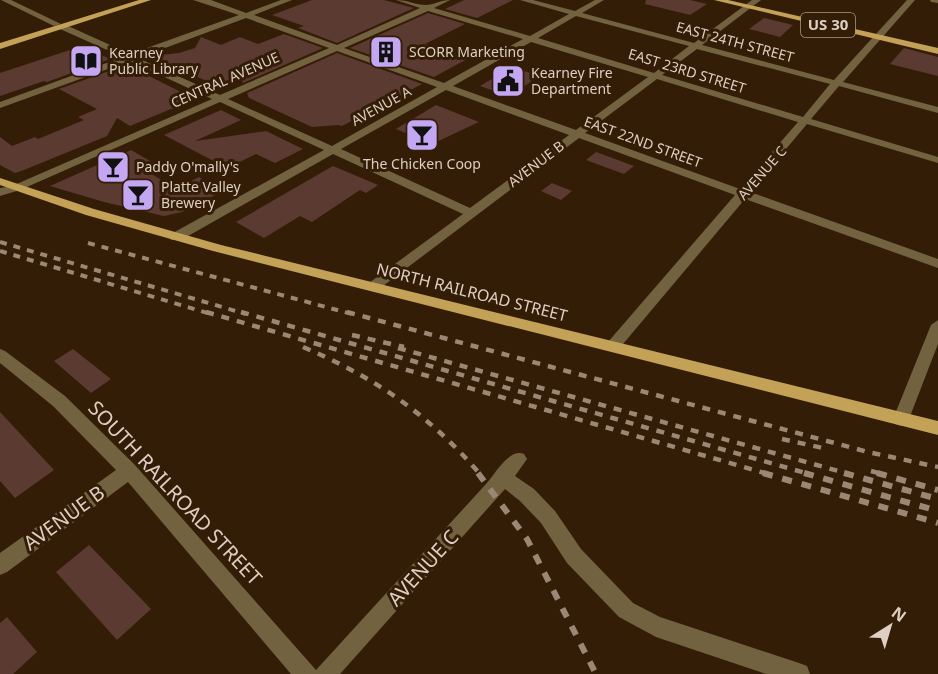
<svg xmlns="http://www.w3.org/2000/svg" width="938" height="674" viewBox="0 0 938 674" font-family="'Noto Sans',sans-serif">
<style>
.building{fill:#5b3a31}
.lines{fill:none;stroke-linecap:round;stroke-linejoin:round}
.minor{fill:#736240;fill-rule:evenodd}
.major{fill:#c3a157;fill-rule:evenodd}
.rail-far2{stroke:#9a8776;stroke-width:4;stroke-dasharray:7 7;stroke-linecap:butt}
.rail-far1{stroke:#9a8776;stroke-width:4.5;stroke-dasharray:8 8;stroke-linecap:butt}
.rail{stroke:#9a8776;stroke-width:6;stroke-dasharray:10 10;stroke-linecap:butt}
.labels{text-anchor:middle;stroke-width:6;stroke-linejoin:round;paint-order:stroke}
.far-street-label{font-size:14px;fill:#dfcfc2;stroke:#341d07}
.far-poi-label{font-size:14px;fill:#dfcfc2;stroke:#341d07;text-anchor:start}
.shield{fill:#341d07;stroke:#ac9a8a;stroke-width:1.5}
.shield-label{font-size:15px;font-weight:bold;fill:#dfcfc2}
.street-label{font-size:16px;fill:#dfcfc2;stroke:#341d07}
.near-street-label{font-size:20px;fill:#dfcfc2;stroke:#341d07}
</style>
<rect width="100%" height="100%" fill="#341d07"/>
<path class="building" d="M312,0H384L414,8L337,43L298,28L304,26L272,15Z
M464,0H513L477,18L445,9Z
M646,0H690L707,4L690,15L645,4Z
M428,13L465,24L425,44L469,58L434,77L350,48Z
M764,18L781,22L793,25L780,37L749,29Z
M284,34L323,48L243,83L241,79L224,86L220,87L151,56L179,53L195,48L201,37L221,45L240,37L258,44Z
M82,46L110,59L47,82L44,81L0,96V73Z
M904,48L938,57V76L890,64Z
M337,53L422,84L342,126L338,125L312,127L249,98L247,93Z
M123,66L128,68L135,66L146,71L145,74L195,99L130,126L117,118L107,136L24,170L15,173L0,165V137L12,146L35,137L38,139L84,120L78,117L97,109L59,89Z
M512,67L540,76L509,96L480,86Z
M436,105L479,122L432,144L396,129Z
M221,110L241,120L195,141L266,131L303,149L275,163L256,154L227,168L164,135Z
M131,150L162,168L150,173L176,189L199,177L223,191L182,212L164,216L104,202L50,186Z
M596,152L634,166L624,174L586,160Z
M333,166L378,185L366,193L360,190L312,222L300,216L264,238L236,222Z
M552,183L572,191L561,200L541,191Z
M73,349L111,379L91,393L54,361Z
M0,412L54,470L15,498L0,481Z
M89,545L151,609L117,640L56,572Z
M7,617L37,652L13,674H0V623Z"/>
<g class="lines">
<path class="minor" d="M1,0H11L61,24L54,26Z
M193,0H211L246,13L281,0H292L254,15L337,45L420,8L396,0C407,0 416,5 426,5C433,5 441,0 450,0L434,8L530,36L569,14L520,0H533L575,11L595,0H604L582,13L694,43L752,0H761L702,45L834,80L907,0H915L843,82L938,107V113L839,86L811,119L938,157V163L807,124L750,192L938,259V268L745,199L618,350H608L605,346L608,342L735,195L579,138L379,289H369L367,286L369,283L463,214L333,154L181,240H171L170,237L171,234L324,150L220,102L20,190L0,196V188L12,186L212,99L130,61L0,108V102L123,57L60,29V25H66L130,54L239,15ZM428,11L523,39L444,83L344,48ZM576,16L689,46L654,73L538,38ZM246,18L329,48L220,95L138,58ZM531,42L648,77L576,130L453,86ZM697,49L830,84L803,117L662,75ZM337,51L437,87L332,146L228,99ZM657,79L798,122L740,189L585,133ZM446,90L569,135L470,208L341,149Z
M930,0H938V3L931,2Z
M938,320V344L909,419L907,424L901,426L895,424L893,419L931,325Z
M0,349L5,351L65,396L135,465L316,670L486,484C496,473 509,448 524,454L527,459L515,476L534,489L555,511L581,549L633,603L660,617L799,663L807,666L810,674H766L656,637L619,617L567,563L541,523L520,501L505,489L340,674H291L128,482L7,572L0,575V553L116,470L53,406L0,363Z"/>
<path class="major" d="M139,0H151L0,49V43Z
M714,0H728L938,48V54Z
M0,178L94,209L221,245L938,421V435L213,251L86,215L0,185Z"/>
<path class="rail-far2" d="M0,242L246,314
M88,243L352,314
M0,251L211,314"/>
<path class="rail-far1" d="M206,312L768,474
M241,312L809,474
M347,312L868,452L938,467
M352,335L404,347
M303,347C376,378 428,414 480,474
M398,348L849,474
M782,439L823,448
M871,471L882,474"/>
<path class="rail" d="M478,473L527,539L596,674
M763,473L938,523
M804,473L938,511
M844,473L938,499
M877,473L938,490"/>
</g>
<defs>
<g id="building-square" transform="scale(1.725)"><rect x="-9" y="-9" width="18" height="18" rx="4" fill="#c3a7f2" stroke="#341d07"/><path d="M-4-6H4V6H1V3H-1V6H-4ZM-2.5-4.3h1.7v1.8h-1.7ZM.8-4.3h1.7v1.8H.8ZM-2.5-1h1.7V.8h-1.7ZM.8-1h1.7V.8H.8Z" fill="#111"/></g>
<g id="library-square" transform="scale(1.725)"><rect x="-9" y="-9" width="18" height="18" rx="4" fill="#c3a7f2" stroke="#341d07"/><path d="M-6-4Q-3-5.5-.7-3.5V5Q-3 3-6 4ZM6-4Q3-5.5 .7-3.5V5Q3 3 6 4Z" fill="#111"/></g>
<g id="civic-square" transform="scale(1.725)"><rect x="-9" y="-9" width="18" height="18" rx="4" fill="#c3a7f2" stroke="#341d07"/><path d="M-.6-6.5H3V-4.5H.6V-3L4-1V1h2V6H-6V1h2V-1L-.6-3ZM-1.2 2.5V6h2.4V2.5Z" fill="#111"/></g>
<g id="bar-square" transform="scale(1.725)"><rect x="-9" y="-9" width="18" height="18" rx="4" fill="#c3a7f2" stroke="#341d07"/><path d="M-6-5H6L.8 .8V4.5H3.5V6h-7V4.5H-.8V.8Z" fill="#111"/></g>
</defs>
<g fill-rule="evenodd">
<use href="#building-square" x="386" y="52"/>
<use href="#library-square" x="86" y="61"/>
<use href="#civic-square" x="508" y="81"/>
<use href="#bar-square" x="422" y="135"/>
<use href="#bar-square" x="113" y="167"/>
<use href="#bar-square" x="138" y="195"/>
</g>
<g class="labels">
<g class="far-street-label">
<text transform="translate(735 42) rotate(15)" y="5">EAST 24TH STREET</text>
<text transform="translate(687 71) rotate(17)" y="5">EAST 23RD STREET</text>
<text transform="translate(225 80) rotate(-24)" y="5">CENTRAL AVENUE</text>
<text transform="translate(381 106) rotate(-29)" y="5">AVENUE A</text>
<text transform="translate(643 142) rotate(20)" y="5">EAST 22ND STREET</text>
<text transform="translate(536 164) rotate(-37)" y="5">AVENUE B</text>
<text transform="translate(762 173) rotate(-49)" y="5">AVENUE C</text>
</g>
<g class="far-poi-label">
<text x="409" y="57">SCORR Marketing</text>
<text x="109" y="58">Kearney<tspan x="109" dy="16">Public Library</tspan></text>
<text x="531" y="78">Kearney Fire<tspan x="531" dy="16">Department</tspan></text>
<text x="422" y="169" text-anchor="middle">The Chicken Coop</text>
<text x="136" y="172">Paddy O'mally's</text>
<text x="161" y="192">Platte Valley<tspan x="161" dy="16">Brewery</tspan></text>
</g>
<rect class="shield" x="801" y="13" width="54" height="24" rx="4.5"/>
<g class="shield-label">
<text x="828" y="30">US 30</text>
</g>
<g class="street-label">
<text transform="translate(472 292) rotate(14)" y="6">NORTH RAILROAD STREET</text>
</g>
<g class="near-street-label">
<text transform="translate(175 493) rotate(47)" y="7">SOUTH RAILROAD STREET</text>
<text transform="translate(64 518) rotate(-36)" y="7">AVENUE B</text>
<text transform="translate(423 568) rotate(-48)" y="7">AVENUE C</text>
</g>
</g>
<g transform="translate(890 626) rotate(37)" stroke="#341d07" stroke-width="4.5" paint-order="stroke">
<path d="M0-4.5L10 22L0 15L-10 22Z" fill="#dfcfc2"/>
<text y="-9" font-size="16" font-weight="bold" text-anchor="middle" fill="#dfcfc2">N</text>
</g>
</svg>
